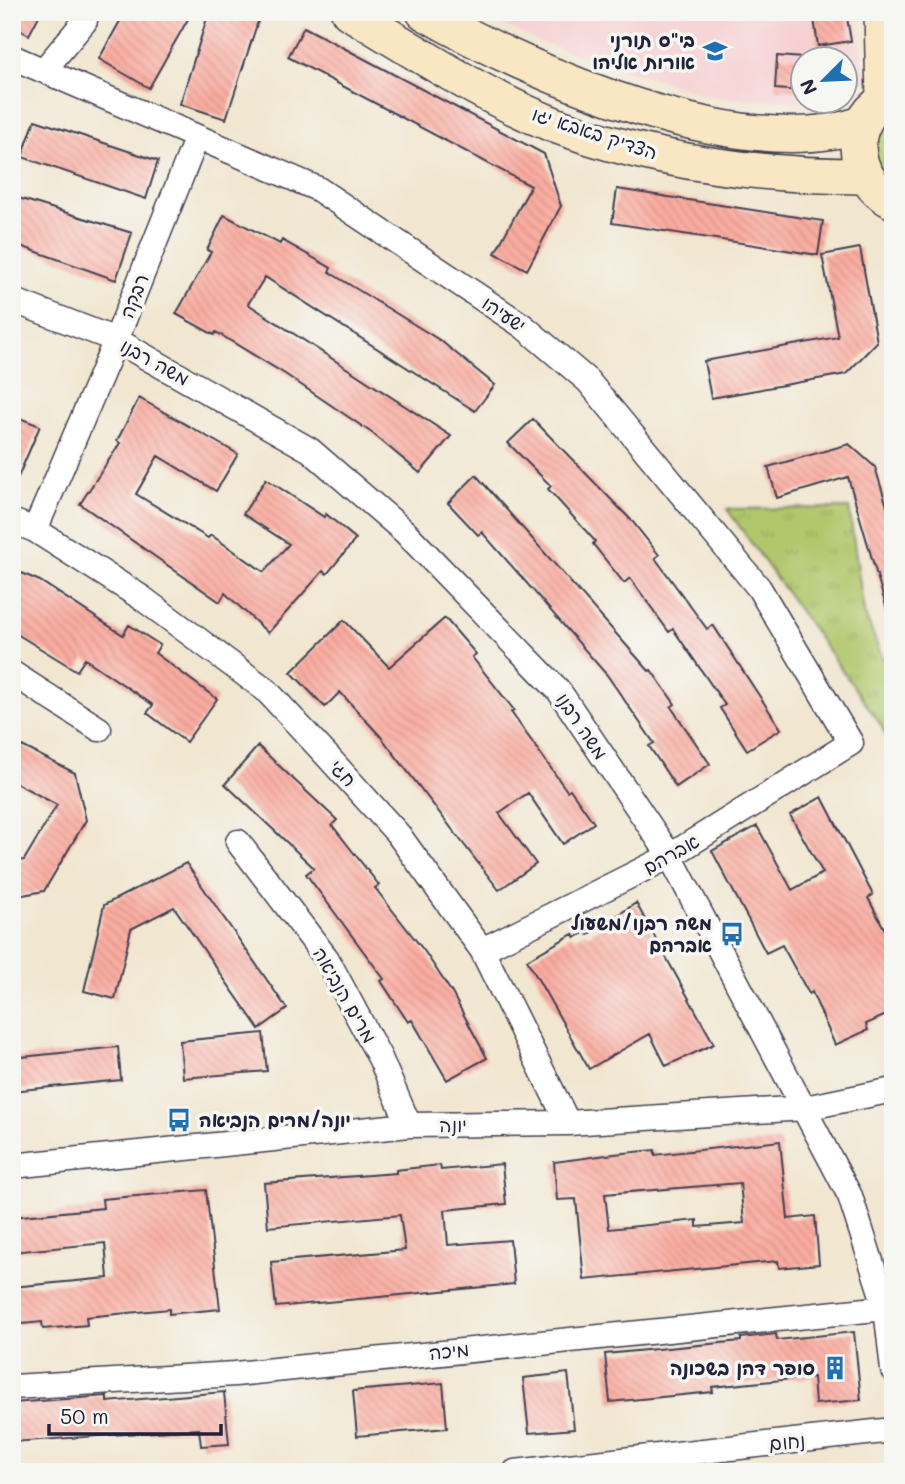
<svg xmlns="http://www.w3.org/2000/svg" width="905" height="1484" viewBox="0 0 905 1484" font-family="Mali,'Playpen Sans Hebrew',sans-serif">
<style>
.built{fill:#f7cfd2}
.grass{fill:url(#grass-dots);stroke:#6a7454;stroke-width:2}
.park{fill:url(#park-tufts);stroke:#6a7454;stroke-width:2}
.building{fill:url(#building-back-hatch);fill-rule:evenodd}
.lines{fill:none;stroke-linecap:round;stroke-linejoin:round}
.minor-casing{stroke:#413f51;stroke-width:27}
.secondary-casing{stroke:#413f51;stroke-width:38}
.minor{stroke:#fff;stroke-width:24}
.secondary{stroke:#f9e7c3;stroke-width:35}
.labels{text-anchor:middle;stroke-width:7;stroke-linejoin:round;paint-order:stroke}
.poi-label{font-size:19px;font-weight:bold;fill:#22223b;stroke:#f6f6f2;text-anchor:end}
.street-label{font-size:19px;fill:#22223b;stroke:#f6f6f2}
</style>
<defs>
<pattern id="grass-dots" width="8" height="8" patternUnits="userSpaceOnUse" patternTransform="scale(1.75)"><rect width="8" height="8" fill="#b1c76c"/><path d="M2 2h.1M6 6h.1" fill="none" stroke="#98ab5e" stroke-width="1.8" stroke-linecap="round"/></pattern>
<pattern id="park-tufts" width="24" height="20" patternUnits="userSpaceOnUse" patternTransform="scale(1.75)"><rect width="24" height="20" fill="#b1c76c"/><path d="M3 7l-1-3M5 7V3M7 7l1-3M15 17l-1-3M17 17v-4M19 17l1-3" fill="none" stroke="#98ab5e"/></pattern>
<pattern id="building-back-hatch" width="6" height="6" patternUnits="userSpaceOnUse" patternTransform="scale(1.75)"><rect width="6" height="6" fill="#faaca0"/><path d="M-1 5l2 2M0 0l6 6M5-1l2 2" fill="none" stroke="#d6948b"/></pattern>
</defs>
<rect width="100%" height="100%" fill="#f6f6f2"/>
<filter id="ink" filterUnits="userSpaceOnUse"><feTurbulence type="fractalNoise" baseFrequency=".0143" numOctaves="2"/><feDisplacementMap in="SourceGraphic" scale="14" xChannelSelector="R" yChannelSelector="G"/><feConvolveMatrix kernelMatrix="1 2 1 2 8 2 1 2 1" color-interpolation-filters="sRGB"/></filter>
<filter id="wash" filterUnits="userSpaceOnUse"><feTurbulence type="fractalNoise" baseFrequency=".00686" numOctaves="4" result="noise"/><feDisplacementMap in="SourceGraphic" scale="28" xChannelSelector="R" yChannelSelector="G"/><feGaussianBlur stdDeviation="1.57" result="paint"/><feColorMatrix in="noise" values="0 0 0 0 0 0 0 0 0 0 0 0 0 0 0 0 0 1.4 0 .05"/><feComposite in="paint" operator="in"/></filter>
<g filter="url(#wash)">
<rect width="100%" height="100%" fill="#f1e6d0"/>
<path class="built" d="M477,12H856L866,80L846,91V60H804V102H825L823,103L714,97L539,42Z"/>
<path class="grass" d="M893,111V186C879,176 867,144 876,128C880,122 888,117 893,111Z"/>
<path class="park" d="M849,508L864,612L893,684V751L881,725L727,509Z"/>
<g id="blocks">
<path class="building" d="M12,12H41L29,35L12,26Z
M125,12H192L149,88L99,59Z
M209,12H261L226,119L180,104Z
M813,12H846L851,41L818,46Z
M304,27L544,154L561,206L527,270L495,253L531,186L288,57Z
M777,56L803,58V91L775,89Z
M35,120L158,161L146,199L22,157Z
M617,189L823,221L818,255L612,223Z
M12,196L132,233L116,280L12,243Z
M224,215L280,244L282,240L331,268L329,272L441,341L495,385L475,411L265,277L248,304L451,436L420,473L372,433L285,374L216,332L214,335L176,314L211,252L207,250Z
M860,248L877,342L846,374L711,398L704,361L838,337L822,255Z
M139,398L238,454L216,491L158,456L136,494L208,538L211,535L264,572L289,544L243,514L266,479L324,517L326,514L356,539L327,574L323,571L268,633L225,593L220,602L80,504L120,443L117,441Z
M12,415L40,426L12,491Z
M533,419L632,521L659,555L655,558L707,629L713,625L781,729L747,750L720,708L725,705L673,629L669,632L630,578L624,583L593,544L595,541L548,489L551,486L508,443Z
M849,444L875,467L893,526V612L888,613L848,477L777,498L768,467Z
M476,475L649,671L651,670L675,704L671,707L710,764L676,787L649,746L654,743L607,675L482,532L478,535L448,503Z
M12,569L40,581L123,635L129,625L160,645L155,653L217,699L186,742L147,713L153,705L85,659L77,671L12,631Z
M445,618L476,654L472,657L514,710L511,712L567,791L570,789L594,823L563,844L528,793L499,813L536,864L499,890L381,737L340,692L325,707L291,672L344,620L389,667Z
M22,746L75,773L86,820L44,891L12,897V862L24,860L57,805L12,781V765Z
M258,746L337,820L332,825L379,885L375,888L425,952L452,993L487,1058L447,1080L412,1020L408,1022L381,981L384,979L306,874L314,868L225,784Z
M822,797L873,895L868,898L893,945V1012L866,1024L868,1030L835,1045L812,992L809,994L782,945L766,953L712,851L757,826L792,890L823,873L790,815Z
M186,863L287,1009L259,1029L174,907L131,929L115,999L84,991L104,905Z
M636,903L714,1044L666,1066L650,1034L589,1069L527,960L573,934L575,938L585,932L588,935Z
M263,1033L267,1071L183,1078L180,1041Z
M118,1047L121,1080L12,1091V1058Z
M780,1141L788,1219L815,1216L819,1264L779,1268L778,1261L584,1280L576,1199L557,1200L554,1162L614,1154L655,1150V1155ZM740,1183L744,1223L697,1227V1220L609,1229L605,1194Z
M502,1164L506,1204L445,1210L448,1245L510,1240L514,1284L276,1307L271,1262L405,1250L400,1215L268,1227L264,1183L396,1173V1170L440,1165L441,1170Z
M206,1190L220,1309L169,1314V1309L86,1317L87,1325L43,1329L42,1322L12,1325V1287L108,1278L105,1243L12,1252V1217L103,1208L102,1199Z
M854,1332L861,1400L815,1404L813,1377L712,1387L713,1392L610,1402L605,1354L741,1341V1338L776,1334L777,1340Z
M568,1373L574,1429L529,1433L523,1378Z
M443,1383L447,1428L357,1436L353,1391Z
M224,1392L229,1444L201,1446L199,1429L12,1442V1403L107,1396V1402Z"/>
</g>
</g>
<g filter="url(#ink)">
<use href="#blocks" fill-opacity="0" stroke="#413f51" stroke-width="2"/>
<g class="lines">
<g class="minor-casing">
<path id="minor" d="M12,57L318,189L523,326L588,381L759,588L851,743L670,856L482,950
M44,70L85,21
M12,300L116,340L310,450L405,532L559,691L670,856L850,1196L886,1308L893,1370
M12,521L35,530L142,598L266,690L329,758L398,834L482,950L568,1123
M35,530L116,340L197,137
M12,673L99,729
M238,842L327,959L380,1058L409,1125
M12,1166L409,1125L568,1123L805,1108L893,1090
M12,1387L235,1374L886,1308
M515,1472L893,1430"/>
</g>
<g class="secondary-casing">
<path id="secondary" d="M349,12C418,53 486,99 560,127C656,162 763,176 864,176
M424,12C531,74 740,165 862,124
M882,12L884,100
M893,96C844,117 849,178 893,201"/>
</g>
<use href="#minor" class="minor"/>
<use href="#secondary" class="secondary"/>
</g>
</g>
<defs>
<g id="school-bare" transform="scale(1.89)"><path d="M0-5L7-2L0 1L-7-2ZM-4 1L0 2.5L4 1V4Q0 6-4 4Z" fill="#1f6fb2" stroke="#f6f6f2" stroke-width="2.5" paint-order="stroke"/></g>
<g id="bus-bare" transform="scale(1.89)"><path d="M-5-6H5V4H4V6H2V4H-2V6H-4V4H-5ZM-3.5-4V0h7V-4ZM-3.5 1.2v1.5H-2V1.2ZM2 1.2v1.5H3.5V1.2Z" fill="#1f6fb2" stroke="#f6f6f2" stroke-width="2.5" paint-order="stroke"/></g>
<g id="building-bare" transform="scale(1.89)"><path d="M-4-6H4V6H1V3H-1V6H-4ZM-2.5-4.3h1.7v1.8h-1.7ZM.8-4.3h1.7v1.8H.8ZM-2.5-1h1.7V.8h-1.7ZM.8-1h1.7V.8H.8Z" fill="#1f6fb2" stroke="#f6f6f2" stroke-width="2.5" paint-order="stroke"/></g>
</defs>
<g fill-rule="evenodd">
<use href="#school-bare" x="715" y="51"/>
<use href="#bus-bare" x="732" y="934"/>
<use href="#bus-bare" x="179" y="1120"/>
<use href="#building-bare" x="835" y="1368"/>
</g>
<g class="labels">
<g class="poi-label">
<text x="695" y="47">בי"ס תורני<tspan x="695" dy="22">אורות אליהו</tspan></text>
<text x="712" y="930">משה רבנו/משעול<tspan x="712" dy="22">אברהם</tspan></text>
<text x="199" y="1127" text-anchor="start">יונה/מרים הנביאה</text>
<text x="815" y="1375">סופר דהן בשכונה</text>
</g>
<g class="street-label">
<text transform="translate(595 133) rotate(18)" y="7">הצדיק באבא יגו</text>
<text transform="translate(134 296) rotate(-68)" y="7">רבקה</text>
<text transform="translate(504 314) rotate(34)" y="7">ישעיהו</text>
<text transform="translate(155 362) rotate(29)" y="7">משה רבנו</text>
<text transform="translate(582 726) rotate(56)" y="7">משה רבנו</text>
<text transform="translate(343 773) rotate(48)" y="7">חגי</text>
<text transform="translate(671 854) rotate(-29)" y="7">אברהם</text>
<text transform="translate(345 995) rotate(60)" y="7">מרים הנביאה</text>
<text transform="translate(453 1125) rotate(-1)" y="7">יונה</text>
<text transform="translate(449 1351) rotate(-6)" y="7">מיכה</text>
<text transform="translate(787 1442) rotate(-6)" y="7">נחום</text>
</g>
</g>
<rect width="905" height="1484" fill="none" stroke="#f6f6f2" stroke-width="42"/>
<g transform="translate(824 80) rotate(246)"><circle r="33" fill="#f6f6f2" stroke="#a1a1a9" stroke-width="2"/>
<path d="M0-5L12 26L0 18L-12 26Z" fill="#1f6fb2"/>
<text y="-10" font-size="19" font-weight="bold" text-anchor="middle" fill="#22223b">N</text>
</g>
<path d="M49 1424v10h172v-10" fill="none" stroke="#22223b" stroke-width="3.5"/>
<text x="60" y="1424" font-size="21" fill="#22223b" stroke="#f6f6f2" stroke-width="5" paint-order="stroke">50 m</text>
</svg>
